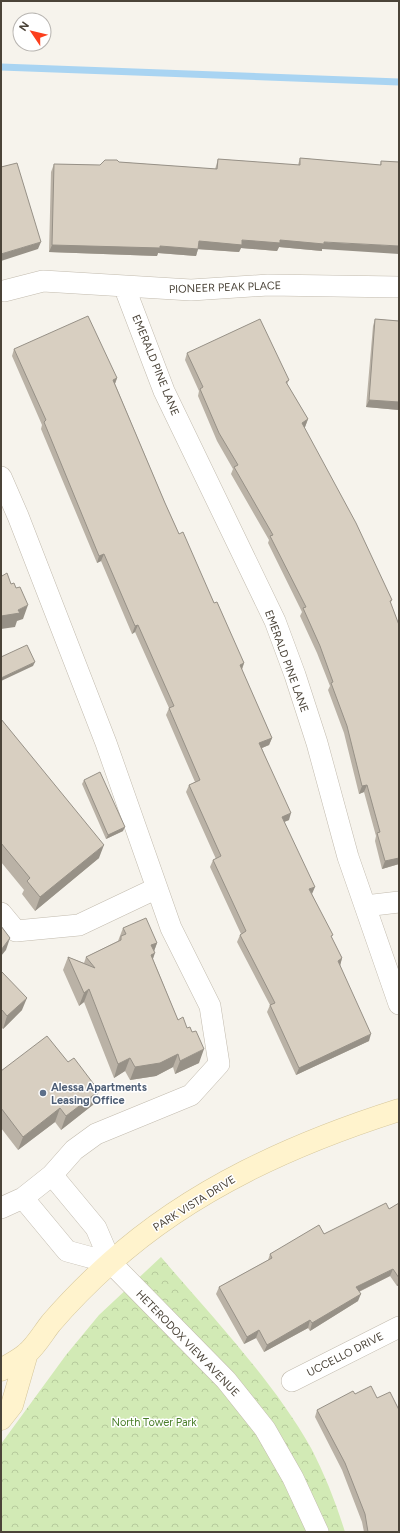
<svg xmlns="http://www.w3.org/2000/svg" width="400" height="1533" viewBox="0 0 400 1533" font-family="Figtree,sans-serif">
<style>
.park{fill:url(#park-crowns)}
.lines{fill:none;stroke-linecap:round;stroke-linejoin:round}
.stream{stroke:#a9d4f2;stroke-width:7}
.street-casing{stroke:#c2bbae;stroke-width:22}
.secondary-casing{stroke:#d6c79b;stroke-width:23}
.street{stroke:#fff;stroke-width:21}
.secondary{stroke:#fff3cd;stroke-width:22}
.wall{fill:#bab2a6}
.shaded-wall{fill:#979187}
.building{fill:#d8cfc1;stroke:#979187}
.service-dot{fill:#5c6f8a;stroke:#fff;stroke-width:1.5}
.labels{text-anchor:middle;stroke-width:3;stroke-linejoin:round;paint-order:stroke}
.street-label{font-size:11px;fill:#4b4439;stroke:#fff}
.service-label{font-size:11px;font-weight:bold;fill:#4e5e75;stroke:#fff;text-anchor:start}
.park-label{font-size:11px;fill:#4a7f2a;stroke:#fff}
</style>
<defs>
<pattern id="park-crowns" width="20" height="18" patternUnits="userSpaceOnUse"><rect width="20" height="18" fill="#d2eab5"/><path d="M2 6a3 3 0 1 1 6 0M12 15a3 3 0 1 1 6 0" fill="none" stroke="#b6ca9c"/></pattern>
</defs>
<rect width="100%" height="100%" fill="#f6f3ec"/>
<path class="park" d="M161,1257C211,1316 273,1380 311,1448C325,1475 336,1503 345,1532H1V1444L66,1355L99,1315Z"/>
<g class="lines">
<path class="stream" d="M1,67L399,82"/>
<g class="street-casing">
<path id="street" d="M124,286L164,391L275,621L295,675L317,743L348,857L399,1004
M4,291L43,281L191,290L268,285L399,287
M1,477L18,516L106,743L171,928L210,1006L219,1064L191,1095L96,1134L74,1150L52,1175L23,1198L1,1208
M365,906L399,902
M1,913L16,931L79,925L157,888
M52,1175L96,1228L111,1263L226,1380L265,1429L293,1478L318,1532
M23,1198L67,1251L111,1263
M292,1381L399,1327"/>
</g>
<g class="secondary-casing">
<path id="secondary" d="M1,1370C9,1365 19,1360 26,1354C36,1346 43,1333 51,1323C69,1302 89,1282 110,1263C192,1189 295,1143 399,1110
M1,1419L12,1405L27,1353"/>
</g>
<use href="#street" class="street"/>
<use href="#secondary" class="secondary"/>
</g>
<path class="wall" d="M300,158L380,165L381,161L399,162L322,249V251L279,247L277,251L241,248L239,252L198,249L196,256L158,253L157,256L49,252L51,172L54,164L100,165L119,162L215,169L216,166L218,159L298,165Z
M375,319L399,321V410L366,407L373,326Z
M14,349L117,378L115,384L165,503L179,534L244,663L242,670L272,738L269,745L262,748L289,820L284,822L312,894L332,938L342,958L340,965L369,1041L296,1075L267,1012L270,1005L237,942L240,935L241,934L210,867L213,860L216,859L186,792L189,785L195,782L166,715L169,708L135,632L132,634L101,561L97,563L41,429L42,425L12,356Z
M187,353L289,380L287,384L308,419L305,427H304L392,600L391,602L399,864L382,869L375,841L376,836L364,792L359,794L344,733L328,690L330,686L317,653L300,616L302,612L268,543L269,540L231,474L233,469L217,441L198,396L199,391L185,360Z
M1,719L99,858L35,911L22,894L24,890L1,862Z
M84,780L123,831L106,839L82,784Z
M123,928L157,943L154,951L153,959L178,1020L199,1063L175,1074L173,1067L156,1076L130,1080L125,1071L114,1078L84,1002L79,1006L63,970L68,957L84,963L86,957L118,941Z
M1,971L22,1010L3,1029L1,1027Z
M68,1062L99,1091L94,1104L61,1130L55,1122L18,1150L1,1128V1071Z
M399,1203V1285L397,1286L390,1276L359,1292L358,1301L310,1331L308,1328L264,1352L256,1338L244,1344L216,1294L219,1287L268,1260L270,1254L389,1209Z
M355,1394L377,1398L399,1532H364L362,1522L342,1470L315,1417L317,1410Z"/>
<path class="shaded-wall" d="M280,240L399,246V254L322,249V251L279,247L277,251L241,248L239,252L196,249L199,241Z
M41,242L38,249L1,261V254Z
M52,245L160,246L198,249L196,256L158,253L157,256L49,252Z
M117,378L114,386L113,380Z
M369,400L399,402V410L366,407Z
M308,419L305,427L299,430L302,423Z
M104,554L101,561L97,563L99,556Z
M28,605L23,619L17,621L15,627L1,629V616L18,610Z
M138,625L135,632L132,634L135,626Z
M35,662L33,666L1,681V678Z
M244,663L241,671L240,665Z
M272,738L269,745L257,750L259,743Z
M367,785L364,792L359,794L362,786Z
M291,813L289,820L279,824L282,817Z
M125,827L123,831L106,839L108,835Z
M104,845L99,858L35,911L40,897Z
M399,858V864L382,869L385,861Z
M315,887L312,894L309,889Z
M10,938L6,950L1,956V950Z
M157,943L153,954L155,953L150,967L151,945Z
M342,958L340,966L338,961Z
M89,989L84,1002L79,1006L84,993Z
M27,998L22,1010L3,1029L7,1016Z
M371,1034L369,1041L296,1075L299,1068Z
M204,1049L199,1063L175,1074L180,1061Z
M178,1054L173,1067L156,1076L130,1080L135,1067Z
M130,1058L125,1071L114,1078L118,1064Z
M99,1091L94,1104L61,1130L66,1116Z
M60,1108L55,1122L18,1150L23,1137Z
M393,1269L390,1276L354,1294L356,1287Z
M399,1280V1285L397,1286Z
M361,1294L358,1301L310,1331L312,1323Z
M310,1320L308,1328L264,1352L267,1345Z
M259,1330L256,1338L244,1344L247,1337Z"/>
<path class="building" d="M300,158L381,165V161L399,162V246L324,242V244L280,240V243L242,240V245L199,241L198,249L160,246V248L52,245L54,164L100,165L105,160H117L119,162L217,169L218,159L300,165Z
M17,163L41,242L1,254V167Z
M88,316L117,378L113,380L165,503L179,534L183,532L214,603L217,602L244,663L240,665L272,738L259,743L291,813L282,817L315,887L309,889L333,935L331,936L342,958L338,961L371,1034L299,1068L270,1005L275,1003L240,935L246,931L213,860L221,856L189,785L200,780L169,708L174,706L138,625L135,626L104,554L99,556L44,422L46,420L14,349Z
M260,319L289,380L286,382L308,419L302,423L356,523L392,600L390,601L399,625V858L385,861L377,833L380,832L367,785L362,786L347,726L331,683L333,682L320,646L303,608L306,607L270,536L273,535L234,467L238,465L219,433L200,389L203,387L187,353Z
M375,319L399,321V402L369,400Z
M1,573L2,576L7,573L11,584L14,583L16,588L20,587L28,605L18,610L20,613L1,616Z
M27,645L35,662L1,678V657Z
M1,719L104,845L40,897L27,881L30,878L1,843Z
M100,772L125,827L108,835L84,780Z
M146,918L157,943L151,945L155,953L151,955L178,1020L183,1017L187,1028L190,1027L192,1032L196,1031L204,1049L180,1061L178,1054L160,1063L135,1067L130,1058L118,1064L89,989L84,993L68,957L95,968L86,957L121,940V936L126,934L123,928Z
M1,926L10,938L1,950Z
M1,971L27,998L7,1016L2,1010L1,1012Z
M47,1036L68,1062L74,1058L99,1091L66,1116L60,1108L23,1137L1,1108V1071Z
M386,1203L389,1209L399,1203V1278L393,1269L356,1287L361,1294L312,1323L310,1320L267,1345L259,1330L247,1337L219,1287L272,1258L270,1254L319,1225L324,1234Z
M371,1386L377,1398L390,1392L399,1410V1532H368L365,1514L345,1463L317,1410L353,1391L355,1394Z"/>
<circle class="service-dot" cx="43" cy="1093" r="4"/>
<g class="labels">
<g class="street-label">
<text transform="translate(225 287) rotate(-2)" y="4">PIONEER PEAK PLACE</text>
<text transform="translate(156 365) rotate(68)" y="4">EMERALD PINE LANE</text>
<text transform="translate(287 661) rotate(70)" y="4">EMERALD PINE LANE</text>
<text transform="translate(194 1203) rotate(-32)" y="4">PARK VISTA DRIVE</text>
<text transform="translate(188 1343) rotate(46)" y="4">HETERODOX VIEW AVENUE</text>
<text transform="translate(345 1354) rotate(-27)" y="4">UCCELLO DRIVE</text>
</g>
<g class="service-label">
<text x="51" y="1091">Alessa Apartments<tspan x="51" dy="13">Leasing Office</tspan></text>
</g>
<g class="park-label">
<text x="154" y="1426">North Tower Park</text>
</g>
</g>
<rect width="400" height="1533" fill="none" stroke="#4b4439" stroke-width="4"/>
<g transform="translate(32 32) rotate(305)"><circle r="19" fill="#ffffff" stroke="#b7b4b0"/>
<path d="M0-3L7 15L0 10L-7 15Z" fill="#fc3f1d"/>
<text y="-6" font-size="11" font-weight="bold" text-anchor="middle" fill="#4b4439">N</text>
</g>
</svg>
